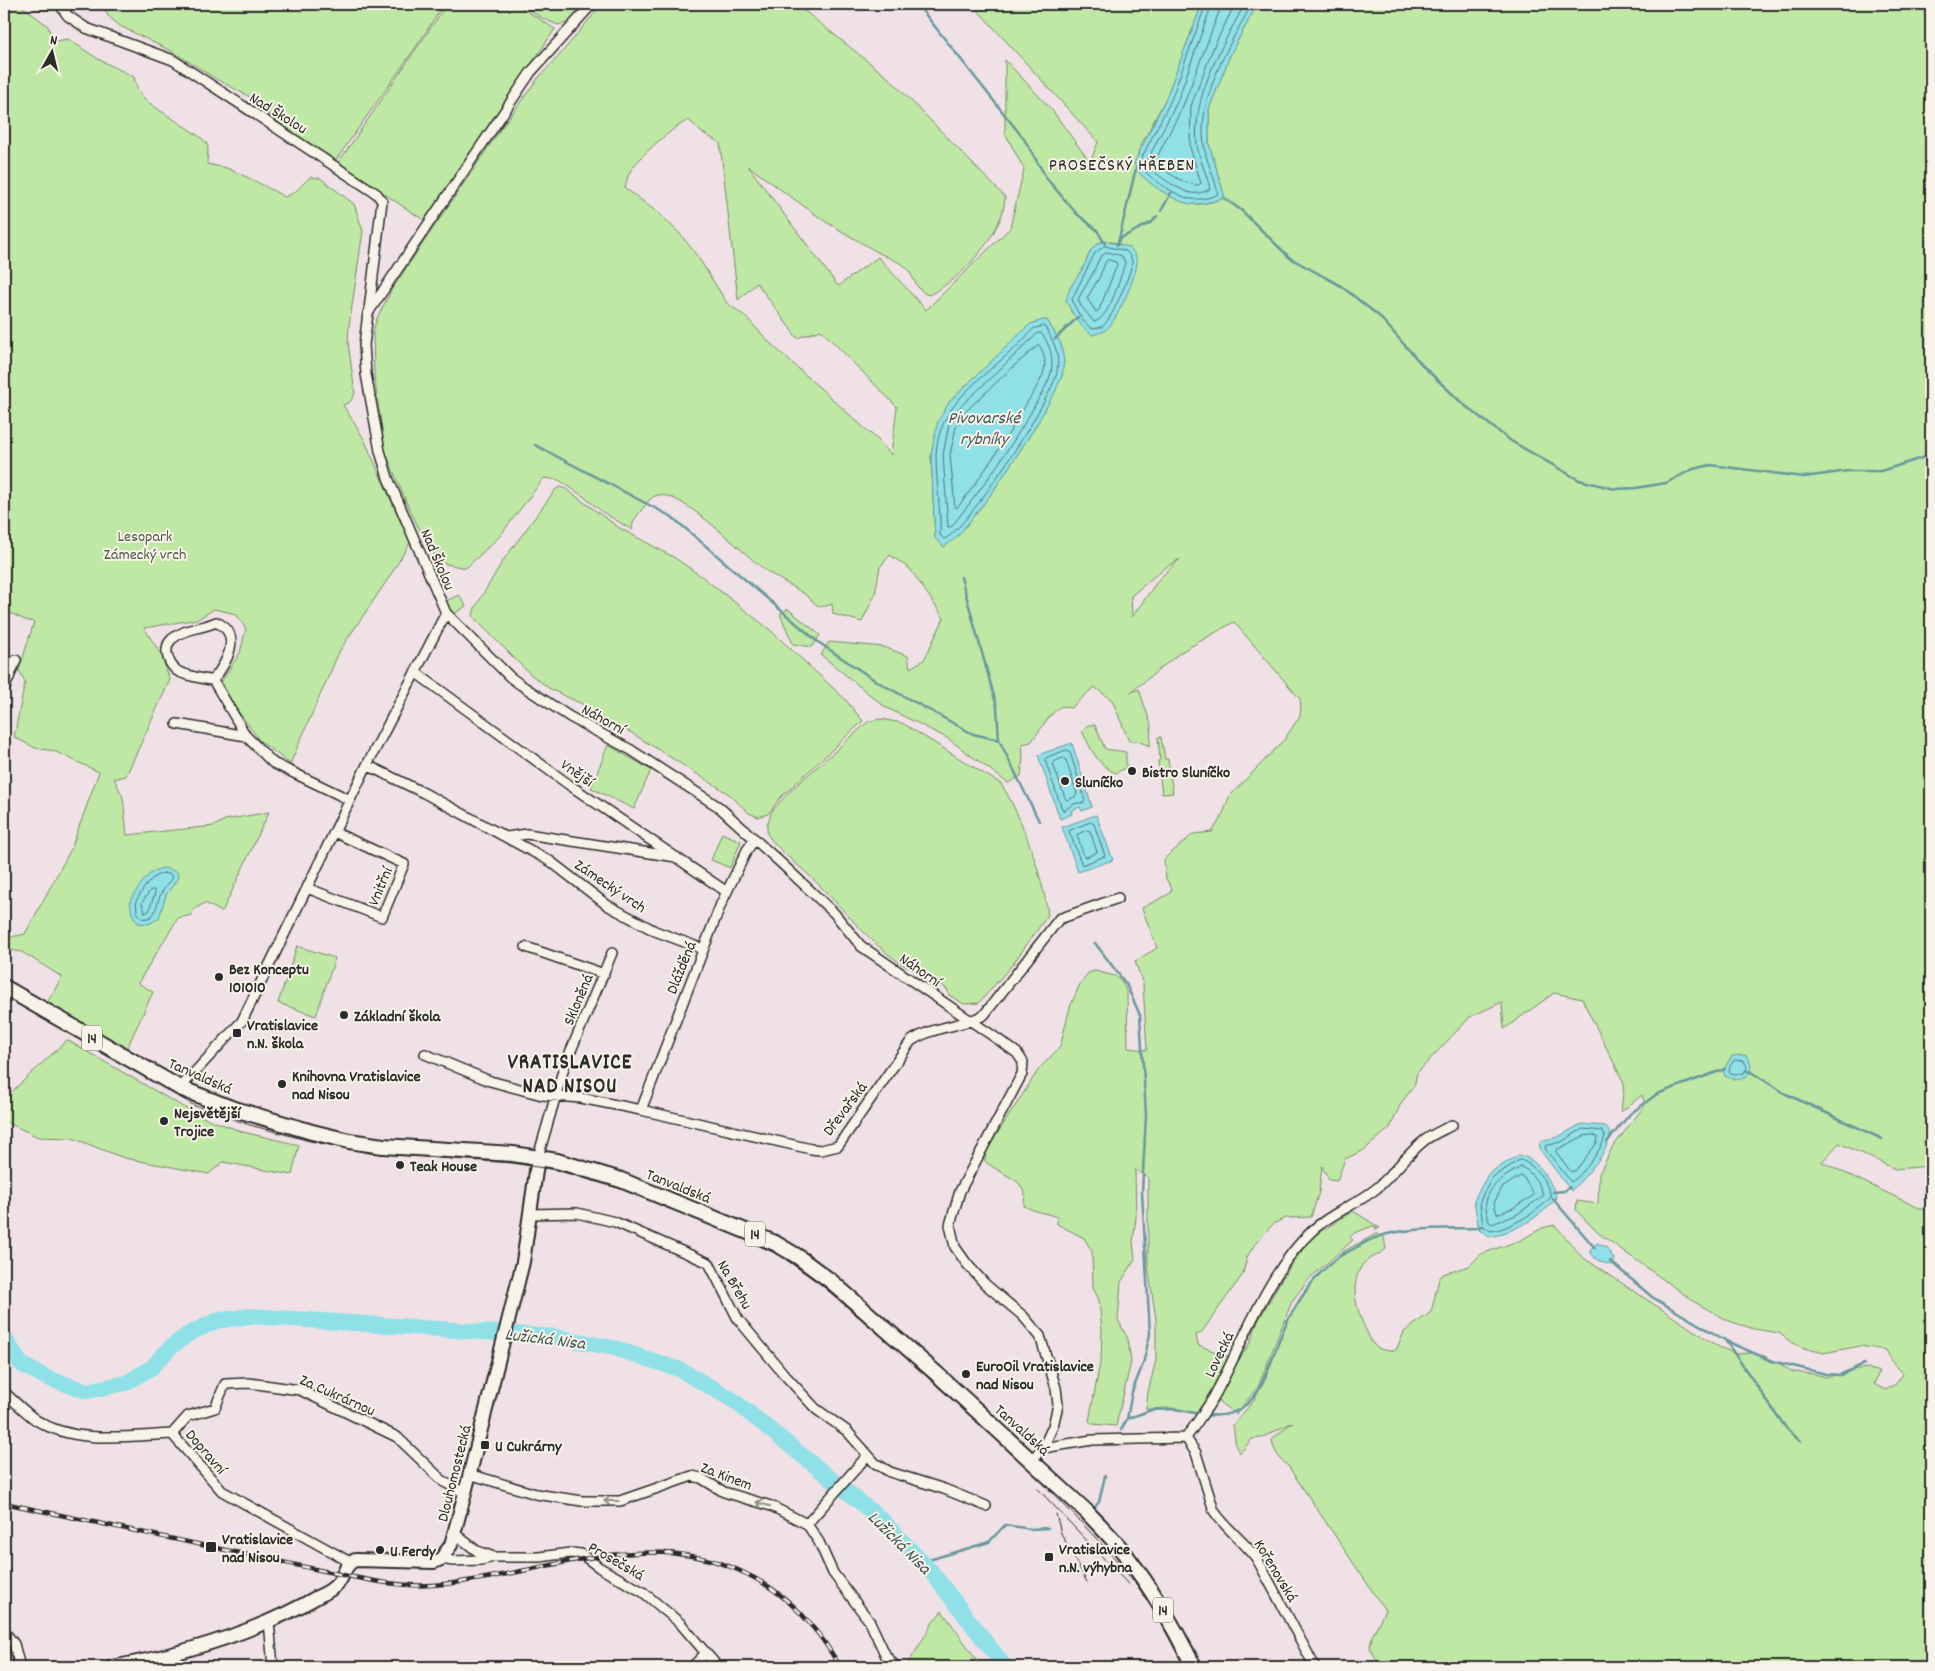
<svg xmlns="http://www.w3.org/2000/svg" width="1935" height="1671" viewBox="0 0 1935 1671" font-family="Dekko,sans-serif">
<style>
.green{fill:#bfe8a4;stroke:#758a68;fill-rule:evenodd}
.water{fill:#8fe0e7;stroke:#67989c}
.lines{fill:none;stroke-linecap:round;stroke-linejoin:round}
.shore{stroke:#537376;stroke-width:1}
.stream{stroke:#67989c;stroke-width:2.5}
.river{stroke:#8fe0e7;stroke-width:16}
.street-casing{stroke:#2b2b2b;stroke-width:12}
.secondary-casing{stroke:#2b2b2b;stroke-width:16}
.primary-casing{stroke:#2b2b2b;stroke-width:18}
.street{stroke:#f7f3e8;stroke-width:9}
.secondary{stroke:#f7f3e8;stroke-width:12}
.primary{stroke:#f7f3e8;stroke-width:14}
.tram{stroke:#2b2b2b;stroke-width:1}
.rail-casing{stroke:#2b2b2b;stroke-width:4.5}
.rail{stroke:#f7f3e8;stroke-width:2.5;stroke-dasharray:8;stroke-linecap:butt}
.oneway{stroke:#918f8a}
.poi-dot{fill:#2b2b2b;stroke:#f7f3e8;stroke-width:2}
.labels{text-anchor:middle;stroke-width:4;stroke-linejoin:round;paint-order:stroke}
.shield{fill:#f7f3e8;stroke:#686764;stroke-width:1}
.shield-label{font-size:15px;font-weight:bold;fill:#2b2b2b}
.street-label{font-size:16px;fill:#2b2b2b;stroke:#f7f3e8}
.park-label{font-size:16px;fill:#505a49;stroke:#f7f3e8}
.poi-label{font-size:16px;font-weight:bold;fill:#2b2b2b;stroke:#f7f3e8;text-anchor:start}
.neighbourhood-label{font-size:18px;letter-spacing:1px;fill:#2b2b2b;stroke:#f7f3e8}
.water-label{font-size:18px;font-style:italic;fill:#44585a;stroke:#f7f3e8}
.district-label{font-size:21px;font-weight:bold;letter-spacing:1px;fill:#2b2b2b;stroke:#f7f3e8}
</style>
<rect width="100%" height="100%" fill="#f0e1e6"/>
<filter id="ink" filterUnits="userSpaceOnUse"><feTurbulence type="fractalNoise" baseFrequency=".02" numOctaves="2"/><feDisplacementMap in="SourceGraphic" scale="10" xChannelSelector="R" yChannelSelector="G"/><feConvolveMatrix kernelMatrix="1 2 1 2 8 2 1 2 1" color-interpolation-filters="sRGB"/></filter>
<g filter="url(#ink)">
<path class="green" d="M4,4H19L22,6L48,26L52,40L56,41L68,39L98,59L134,77C136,85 138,93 144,98C155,110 204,136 207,144C209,149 207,158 207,164L227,168L255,181L285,197L295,192L310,177L320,178L354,204L363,231L349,326L348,342L355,394L350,402L343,405L364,439L410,543L388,579L340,650L290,764L259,740L219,685L240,653L246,629L236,614L214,609L198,619L144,628L161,654L170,680L126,776L114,779L123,797L127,835L214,826L225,820L269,812L222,912L205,903L193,910L192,915L178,918L138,983L153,992L127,1048L47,1003L62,977L22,952L4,949V942L7,938L25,934L71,849L99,772L54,751L35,748L14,737L25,682L19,670L34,622L25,620L4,610Z
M103,4H444L418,44L336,160L299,138L263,110L265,105L218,80L173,52L120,26L108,16Z
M447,4H516L555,29L425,221L338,163Z
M520,4H586L571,22L558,25L542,18Z
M602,4H796L891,80L1005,197C1004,234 960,280 929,295L924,293L917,286L908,269L902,264L877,252L826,222L748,166L838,286L878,257L926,310L1010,228L1024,169L1005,133V60L1051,109L1090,162L1098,142L972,4H1202L1166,98L1139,149L1135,168C1147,183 1178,205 1198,204C1207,204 1217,200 1225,198L1209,144V109L1231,53L1253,12L1254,5L1250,4H1931V1166L1895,1169L1839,1143L1822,1162L1919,1208L1931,1212V1662L1925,1667H1381L1370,1648L1372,1636L1385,1610L1288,1466C1279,1458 1273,1451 1272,1439L1293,1422L1261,1438L1252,1439L1240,1453L1236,1447L1233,1425L1254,1400L1287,1320L1305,1290L1316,1277L1344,1251L1376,1234L1384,1237L1386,1249C1380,1255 1368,1258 1363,1264C1349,1284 1356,1308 1365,1328C1368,1333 1370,1341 1374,1345C1379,1351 1389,1351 1396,1350L1404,1332L1431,1312L1439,1279L1443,1274L1469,1266L1481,1254L1521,1240L1542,1228L1555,1225L1582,1257L1719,1347L1737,1354L1752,1353L1764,1356L1775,1361L1793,1372L1814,1374L1826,1377L1837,1375L1851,1370L1867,1368L1879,1372L1874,1384L1885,1390L1896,1384L1903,1374L1894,1365L1886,1350L1860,1346L1824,1353L1804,1348L1792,1343L1779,1333L1754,1329L1729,1321L1696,1303L1597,1232L1576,1210L1577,1201L1598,1204L1599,1174L1612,1148L1645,1105L1642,1095L1621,1112L1624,1083L1582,999L1554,993L1504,1029L1502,1002L1470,1017L1417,1073L1414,1086L1401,1103L1390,1128L1364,1150L1345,1159L1337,1181L1329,1180L1322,1166L1319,1192L1311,1217L1286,1218L1273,1224L1255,1244L1247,1257L1243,1274L1201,1333L1196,1335L1198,1345L1229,1357L1208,1398L1196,1412L1192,1413L1171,1408L1146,1409L1148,1392L1156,1360V1319L1148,1267V1177L1135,1170L1136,1217L1133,1242L1135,1260L1121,1282L1118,1320L1128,1339L1131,1362L1116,1426L1093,1424L1089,1421L1101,1358L1102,1331L1099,1300L1093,1288L1092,1251L1084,1238L1057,1224V1217C1046,1213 1035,1212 1024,1206L1025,1193L1018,1182L988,1164L985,1161L986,1151L1039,1069L1060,1047L1070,1007L1080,984L1088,973L1095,971L1115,976L1122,981L1127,993L1128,1048L1147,1050L1143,984L1135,961L1157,948L1142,908L1169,894L1172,889L1166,879L1164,859L1193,834L1212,832L1222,816L1229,797L1284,740L1300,716L1301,708L1300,699L1234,622L1181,652L1130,693L1139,689L1151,725L1150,746L1137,741H1129L1112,700L1094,687L1071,708L1061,706L1050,716L1031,742L1022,744L1023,756L1021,776L1008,783L947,738L885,707L821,655L829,642L884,647L908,656L910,668L924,660L944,618L910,569L890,555L880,567L875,594L862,622L833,614L832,604C816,611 815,601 803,593C790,585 776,578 764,569C740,551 689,498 662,495C653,494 648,501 644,507C638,515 632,520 632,530L601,511L583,496L559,480L544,478L499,537L466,568L446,564L437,558L425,541L407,504L385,451L374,375L373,332L377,318L392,289L500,130L539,77L559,56ZM689,120L701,132L720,143L738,300L757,283L797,338L821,330L897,407L891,455L880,442L771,344L746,317L727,303L698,257L681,235L661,215L625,188C626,183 627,177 630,172C637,158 674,126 689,120ZM1104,241L1118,243L1135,254L1136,265L1078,319L1071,312L1070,288L1083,268L1091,250L1097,244ZM1047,320L1061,344L1062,376L1034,429L992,493L958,536L935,538L931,454L950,401L1030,325ZM1180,559L1159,579L1132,617L1131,596L1163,569Z
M560,487L566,489L618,527L675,558L701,576L769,629L844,698L863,721L781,797L768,814L758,817L749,813L729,794L630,732L603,719L580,703L550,689L529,673L477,621L473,615L475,608L502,562L556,489Z
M459,595L466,606L450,617L444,602Z
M788,609L820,635L812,647L793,644L780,614Z
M881,719L902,723L1001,784C1022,816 1043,877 1048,915L1012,965L979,1003L964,1004L949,995L947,989L912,965L907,967C874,948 846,912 819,885C802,867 781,854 767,834V825L772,811L790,791L869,721Z
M1088,725H1095L1105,749L1126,752V768L1115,773C1097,764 1091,749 1082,731Z
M1158,737H1161L1165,759H1168L1173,793L1162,794L1158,761L1160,760Z
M608,745L651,770L634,809L591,788Z
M722,833L741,841L730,868L711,860Z
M297,946L335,958L316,1016L278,1003Z
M67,1040L197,1115L243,1132L299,1145L292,1175L223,1162L209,1174L124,1158L72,1138L38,1137L4,1121V1099Z
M1353,1211L1380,1228L1375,1230L1377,1228L1373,1226L1354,1233L1350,1237L1353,1240L1309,1279L1292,1301L1258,1387L1236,1414L1217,1401L1235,1366L1250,1343L1258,1321L1283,1277L1311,1238Z
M942,1611L982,1667H909L908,1664L933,1622Z"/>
<path class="water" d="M1202,4L1254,5L1253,12L1231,53L1209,109V144L1225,198C1214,201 1202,205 1190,204C1175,202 1137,178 1134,163L1166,98Z
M1104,241L1129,247C1133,251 1136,255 1137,261C1138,273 1117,320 1107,329C1104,332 1098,333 1093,335C1080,328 1072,313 1066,300L1070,288L1083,268L1091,250L1097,244Z
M1043,320H1047L1061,344L1064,361L1062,376L1055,392L1034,429L992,493L958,536L944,547L935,538L931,454L938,421L950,401L1030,324Z
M1072,743L1092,807L1082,811L1080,807L1071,811L1072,814L1060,819L1038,755Z
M1096,815L1113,860L1078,872L1062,827Z
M164,868L177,872L178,878L166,895L159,918L149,924L138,923L132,914L130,901C139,887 147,870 164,868Z
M1741,1055L1747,1056C1758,1075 1743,1085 1725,1076L1723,1070L1732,1056Z
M1581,1124L1605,1126L1611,1134C1605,1157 1587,1174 1571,1191L1541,1151L1539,1144L1543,1140L1558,1137Z
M1519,1155C1539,1160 1550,1179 1557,1198C1541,1217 1515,1231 1491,1237L1479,1230L1474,1201L1478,1192L1489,1173Z
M1597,1243L1606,1247L1614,1259L1613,1263L1611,1265C1601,1262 1593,1260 1590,1250Z"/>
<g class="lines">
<path class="shore" d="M1206,4L1171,100L1139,163C1143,175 1178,197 1191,199C1199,200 1211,198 1218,194C1215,177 1206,162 1204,145C1197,100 1227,49 1248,11L1249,4
M1212,4L1177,102L1146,163C1151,172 1180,191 1191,193C1198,194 1205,192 1210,189C1207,174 1199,160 1197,145C1192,97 1220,50 1242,9V4
M1220,4L1219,12L1183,106L1155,161C1161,170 1187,186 1199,185L1201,183L1190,147L1191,106L1214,46L1235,4
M1105,246L1126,251C1129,254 1131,257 1132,261C1132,272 1112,318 1104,325C1101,328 1097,328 1093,329C1084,325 1075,309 1072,299L1095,253Z
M1108,252L1122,256L1125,263C1120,278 1110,318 1094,322L1081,306L1078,299L1093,273L1100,257Z
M1109,260L1116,262L1117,265L1099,310L1096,312L1087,298L1099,278L1106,261Z
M1044,326C1054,340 1060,355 1057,372C1053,397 965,533 944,539L940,535C941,509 936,482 936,455C938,395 1000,370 1033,329Z
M1041,333C1050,343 1054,359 1051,373C1048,384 1040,396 1034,407C1010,449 982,489 951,527H948L943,455L949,424L959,408L1037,334Z
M1039,345C1044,352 1046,362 1044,371C1041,381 1034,392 1028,401C1007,438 984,473 958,507H955L950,455L956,427L965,412L1014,366Z
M1067,750L1070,752L1085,801L1083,803C1075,802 1070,806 1064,811L1062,809L1045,760L1046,758Z
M1063,758L1066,760L1077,794L1075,797L1067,800L1065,798L1053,764L1054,762Z
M1091,822L1094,824L1105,856L1082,865L1069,831Z
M1087,830L1090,831L1097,852L1087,857L1084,856L1077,835Z
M164,873L171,875L172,877C169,883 164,888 161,894C155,906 157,921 141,918L137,912L136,901C143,890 150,875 164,873Z
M151,890H154L155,893L149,911L145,913L142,903Z
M1735,1060L1744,1061L1747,1067L1744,1073L1733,1074L1729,1072L1730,1066Z
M1583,1129L1602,1131L1605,1136C1602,1149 1583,1175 1571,1182L1546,1150L1545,1146L1561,1142Z
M1593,1135L1598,1137L1597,1143L1576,1170L1571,1172L1556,1152V1150L1584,1136Z
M1520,1160C1535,1164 1548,1183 1551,1197C1539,1211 1509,1229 1491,1231L1483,1226L1480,1202L1483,1194L1493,1177Z
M1521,1167C1531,1170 1542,1187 1543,1196L1516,1215L1492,1224L1489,1222C1488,1216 1485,1208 1486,1203C1488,1185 1507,1175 1521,1167Z
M1521,1176L1524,1178L1534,1195L1513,1208L1497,1214L1494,1203L1502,1188Z"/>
<path class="stream" d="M917,4L1024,139L1047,179L1077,214L1097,230L1105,244
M1224,198L1241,210L1290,258L1341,286L1379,316L1424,367L1463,404L1511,441L1579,480L1615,489L1636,488L1666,483L1693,469L1711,465L1804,477L1848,471H1881L1931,455
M1161,211L1171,193
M1119,239L1136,168
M1117,245L1119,239L1152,222L1157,216
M1055,339L1078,317
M535,445L672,517L818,642L876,681L973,734L999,740
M961,577L997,707L999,740L1039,821
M1095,943L1126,984L1140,1015L1146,1115L1142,1192L1150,1334L1143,1364L1132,1392L1127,1419L1121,1430
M1747,1071L1751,1072L1784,1093L1882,1139
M1607,1142L1630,1114L1657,1094L1725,1069
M1553,1192L1564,1191L1570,1187
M1553,1199L1595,1248
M1610,1261L1652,1297L1725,1340L1786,1428L1800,1441
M1726,1341L1772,1361L1826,1374L1840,1375L1864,1364
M1207,1415C1265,1422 1268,1357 1288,1320C1300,1298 1315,1274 1335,1260C1340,1255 1348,1252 1355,1248C1361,1245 1368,1240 1375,1238C1401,1227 1448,1229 1477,1228L1481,1226
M1127,1419L1151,1410L1176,1409L1199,1414
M1095,1507L1099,1502L1105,1476
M922,1562L989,1542L1005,1525L1031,1529L1048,1528"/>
<path class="river" d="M4,1337L21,1364L47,1378L87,1391L126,1383L151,1368L172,1346L190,1333L216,1321L250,1316L557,1337L614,1348L681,1370L733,1400L881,1519L930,1570L1005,1667"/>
<g class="street-casing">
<path id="street" d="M59,4L68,16L86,28L173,60L377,194L382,201L369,310
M592,4L531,72L368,313L364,345L366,374L380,451L388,478L446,613L510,677L521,685L570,717L631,750L719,807L782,864L834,913L861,946L996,1038L1017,1053L1023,1062L1022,1074L960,1191L950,1225L955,1247L967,1264L985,1284L1023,1316L1040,1336L1056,1388L1058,1405L1053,1426L1043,1448L1031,1460
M216,622C244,634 226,664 213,680C206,680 180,674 176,670C167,662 163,647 172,639C185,628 201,629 216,622Z
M415,672L568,784L727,892
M213,680L246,736
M4,690L16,660
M177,724L246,736L273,763L350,800
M367,765L424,793L550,861L607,905L655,931L703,949
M507,837L527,834L676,857
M307,888L382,917L404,864L334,832
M526,947L604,974
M425,1054L490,1081L542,1095L581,1098L641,1110L811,1149L821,1150L838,1146L911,1041C933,1026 961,1027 984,1015L1059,919L1118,898
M180,1088L242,1021L367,765L446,613
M641,1110L721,904L747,850L755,839
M538,1157L564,1067L612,953
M529,1214L577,1213L615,1222L709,1263L738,1319L783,1373L816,1409L847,1431L875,1463L890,1472L944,1489L986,1506
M4,1392C14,1401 25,1412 36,1420C76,1445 127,1436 172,1434
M172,1434L188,1416L215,1408L225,1384L249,1383L300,1390L397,1437L444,1482L465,1493
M172,1434L222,1491L350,1562
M1186,1438C1196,1423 1209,1407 1217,1391C1246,1337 1268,1271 1314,1229C1333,1212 1358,1204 1377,1188C1394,1173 1407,1154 1425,1140C1433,1134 1443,1130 1452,1125
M1186,1438L1196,1453L1214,1511C1226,1529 1244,1541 1257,1559L1315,1667
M1043,1448L1092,1440L1186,1438
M469,1474L536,1494L582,1501H620L692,1476L701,1478L724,1492L771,1506L807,1524L819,1542L833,1573L870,1622L886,1656L896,1667
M807,1524L867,1456
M454,1533L477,1551L494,1557
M441,1559L453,1561L481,1560L494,1557H539L570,1553L581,1554L600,1568L643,1592L680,1623L718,1667
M269,1621L273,1667
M4,1631L14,1644L20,1667
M171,1655L172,1667
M692,1667L706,1653"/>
</g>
<g class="secondary-casing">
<path id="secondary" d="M112,1667C184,1654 255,1633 319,1596C326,1593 333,1589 338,1583C345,1575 344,1565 355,1560L434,1562L441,1559L451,1545L465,1493L523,1262L538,1157"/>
</g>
<g class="primary-casing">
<path id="primary" d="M4,987L180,1088L231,1108L312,1132L349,1141L383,1146L513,1154L557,1161L621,1180L775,1243L797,1256L832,1282L937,1374L1087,1512C1101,1527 1116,1541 1128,1558C1154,1591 1175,1629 1194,1667"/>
</g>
<use href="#street" class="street"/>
<use href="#secondary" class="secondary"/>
<use href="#primary" class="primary"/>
<path class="tram" d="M4,996L195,1106L250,1125L310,1141L369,1153L512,1163L556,1170L618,1188L749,1241L781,1256L819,1283L901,1353L1037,1477L1079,1520L1117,1561L1139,1588L1163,1626L1184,1667
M1038,1489L1129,1585
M1056,1514L1061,1533L1087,1582"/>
<g class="rail-casing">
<path id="rail" d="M4,1503L343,1575C372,1581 402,1587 433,1585C534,1578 639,1526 738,1570C768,1583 795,1604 815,1630C825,1641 832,1655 841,1667"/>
</g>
<use href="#rail" class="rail"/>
</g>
<defs><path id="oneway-shaft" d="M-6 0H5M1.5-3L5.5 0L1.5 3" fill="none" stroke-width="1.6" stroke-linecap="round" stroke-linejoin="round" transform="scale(1.25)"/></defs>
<g class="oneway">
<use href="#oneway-shaft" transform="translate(611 1501) rotate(180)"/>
<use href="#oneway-shaft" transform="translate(763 1504) rotate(-163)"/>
</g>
</g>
<g class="poi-dot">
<circle cx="1132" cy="771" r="5"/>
<circle cx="1065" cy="781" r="5"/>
<circle cx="219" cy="977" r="5"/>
<circle cx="344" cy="1015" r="5"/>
<rect x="232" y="1028" width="10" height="10" rx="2.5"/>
<circle cx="282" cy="1084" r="5"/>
<circle cx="164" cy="1121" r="5"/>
<circle cx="400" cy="1165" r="5"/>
<circle cx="966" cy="1374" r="5"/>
<rect x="480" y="1440" width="10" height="10" rx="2.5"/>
<rect x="205" y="1541" width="12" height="12" rx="2.5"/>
<circle cx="380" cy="1550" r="5"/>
<rect x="1044" y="1552" width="10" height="10" rx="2.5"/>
</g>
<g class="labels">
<g class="shield">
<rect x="82" y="1025.5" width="20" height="25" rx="4"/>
<rect x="745" y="1221.5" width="20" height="25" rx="4"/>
<rect x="1153" y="1597.5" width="20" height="25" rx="4"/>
</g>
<g class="shield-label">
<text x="92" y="1043">14</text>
<text x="755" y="1239">14</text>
<text x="1163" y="1615">14</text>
</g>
<g class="street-label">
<text transform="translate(279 112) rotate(32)" y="6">Nad Školou</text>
<text transform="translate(439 559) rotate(67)" y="6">Nad Školou</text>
<text transform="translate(604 718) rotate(29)" y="6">Náhorní</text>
<text transform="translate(578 772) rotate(35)" y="6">Vnější</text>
<text transform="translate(611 885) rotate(34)" y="6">Zámecký vrch</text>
<text transform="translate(379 886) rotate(-67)" y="6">Vnitřní</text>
<text transform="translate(680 967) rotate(-68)" y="6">Dlážděná</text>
<text transform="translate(921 969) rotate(35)" y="6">Náhorní</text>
<text transform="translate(577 999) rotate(-67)" y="6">Skloněná</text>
<text transform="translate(201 1075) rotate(24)" y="6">Tanvaldská</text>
<text transform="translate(844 1108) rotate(-53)" y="6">Dřevařská</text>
<text transform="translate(679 1185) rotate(22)" y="6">Tanvaldská</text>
<text transform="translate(736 1284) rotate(60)" y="6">Na Břehu</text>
<text transform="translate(1218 1354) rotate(-64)" y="6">Lovecká</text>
<text transform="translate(338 1394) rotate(24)" y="6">Za Cukrárnou</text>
<text transform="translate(1023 1429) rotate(42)" y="6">Tanvaldská</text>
<text transform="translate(207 1451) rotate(49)" y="6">Dopravní</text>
<text transform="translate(453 1473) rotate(-76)" y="6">Dlouhomostecká</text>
<text transform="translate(727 1475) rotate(21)" y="6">Za Kinem</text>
<text transform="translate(617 1560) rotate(30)" y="6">Prosečská</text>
<text transform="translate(1277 1570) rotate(59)" y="6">Kořenovská</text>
</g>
<g class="park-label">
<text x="145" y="541">Lesopark<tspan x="145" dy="18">Zámecký vrch</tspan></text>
</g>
<g class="poi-label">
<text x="1142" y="777">Bistro Sluníčko</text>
<text x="1075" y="787">Sluníčko</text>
<text x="229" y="974">Bez Konceptu<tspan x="229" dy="18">101010</tspan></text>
<text x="354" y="1021">Základní škola</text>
<text x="247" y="1030">Vratislavice<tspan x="247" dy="18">n.N. škola</tspan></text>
<text x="292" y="1081">Knihovna Vratislavice<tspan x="292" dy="18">nad Nisou</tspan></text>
<text x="174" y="1118">Nejsvětější<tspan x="174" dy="18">Trojice</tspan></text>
<text x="410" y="1171">Teak House</text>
<text x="976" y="1371">EuroOil Vratislavice<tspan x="976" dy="18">nad Nisou</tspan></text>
<text x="495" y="1451">U Cukrárny</text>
<text x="222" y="1544">Vratislavice<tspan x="222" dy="18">nad Nisou</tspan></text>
<text x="1059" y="1554">Vratislavice<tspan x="1059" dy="18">n.N. výhybna</tspan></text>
<text x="390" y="1556">U Ferdy</text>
</g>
<g class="neighbourhood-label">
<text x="1122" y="170">PROSEČSKÝ HŘEBEN</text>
</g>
<g class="water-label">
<text x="984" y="423">Pivovarské<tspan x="984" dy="21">rybníky</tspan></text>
<text transform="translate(545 1338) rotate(7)" y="6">Lužická Nisa</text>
<text transform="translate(900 1542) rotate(45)" y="6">Lužická Nisa</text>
</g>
<g class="district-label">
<text x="570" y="1068">VRATISLAVICE<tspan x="570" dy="24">NAD NISOU</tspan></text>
</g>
</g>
<rect width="1935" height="1671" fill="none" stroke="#f7f3e8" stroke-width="20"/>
<rect x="10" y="10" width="1915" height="1651" fill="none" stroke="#2b2b2b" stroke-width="2" filter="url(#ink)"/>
<g transform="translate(52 52) rotate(8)" stroke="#f7f3e8" stroke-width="4" paint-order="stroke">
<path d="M0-4L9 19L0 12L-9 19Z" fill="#2b2b2b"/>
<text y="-8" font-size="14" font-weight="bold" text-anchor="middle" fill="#2b2b2b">N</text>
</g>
</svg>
